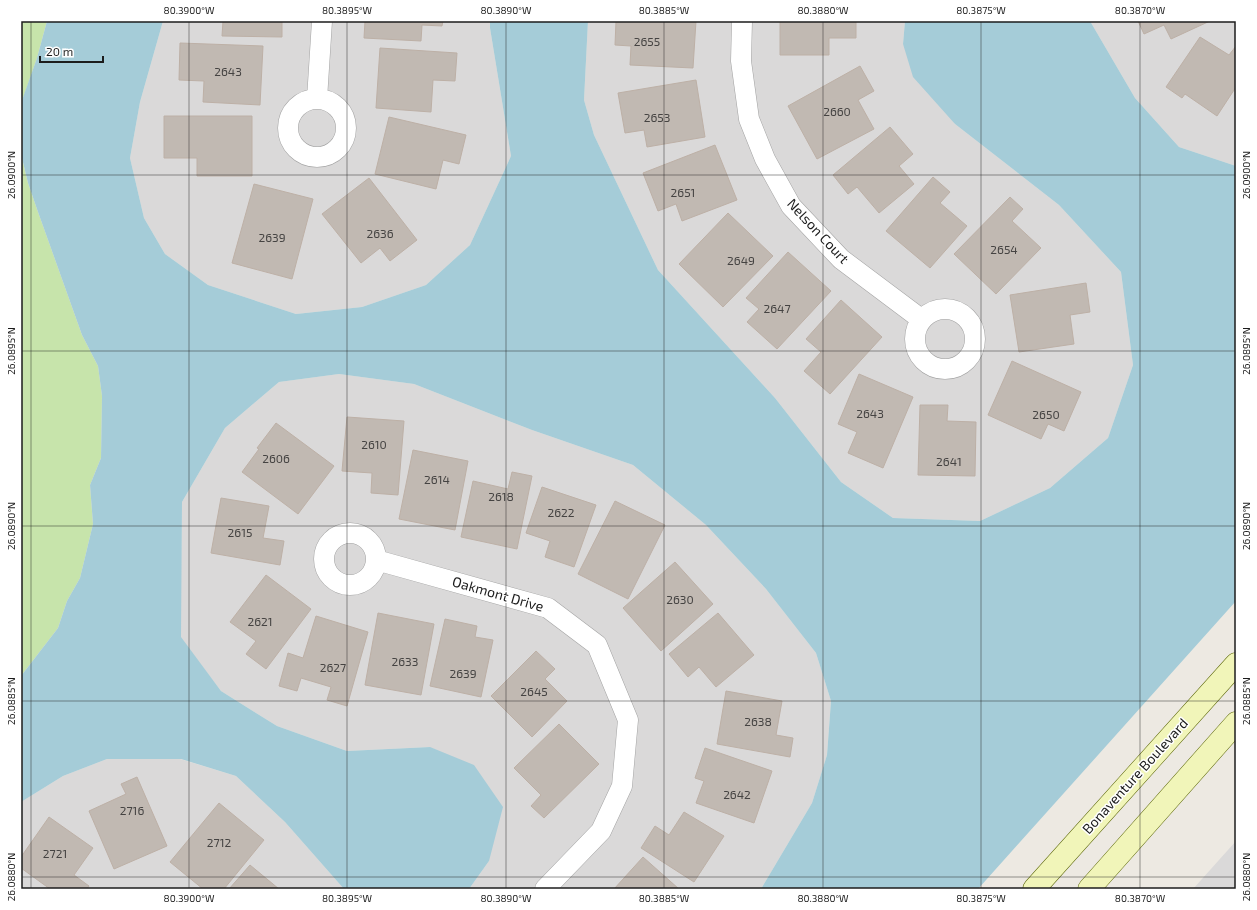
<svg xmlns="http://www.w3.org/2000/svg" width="1257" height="910" viewBox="0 0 1257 910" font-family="'Exo 2',sans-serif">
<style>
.residential{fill:#dad9d9}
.grass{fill:#c7e4ab}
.water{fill:#a5ccd8}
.building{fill:#c1b9b2;stroke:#bdb0a6}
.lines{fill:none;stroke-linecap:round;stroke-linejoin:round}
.minor-casing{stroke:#a3a3a3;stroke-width:21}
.secondary-casing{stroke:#5f6a0c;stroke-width:23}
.minor{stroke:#fff;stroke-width:20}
.secondary{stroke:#f1f5b9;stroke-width:22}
.ticks{fill:none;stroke:#1c1c1c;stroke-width:1;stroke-opacity:0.45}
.labels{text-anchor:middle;stroke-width:3;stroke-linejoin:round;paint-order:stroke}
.number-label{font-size:12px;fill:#454342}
.street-label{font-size:14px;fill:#1c1c1c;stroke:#fff}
.neatline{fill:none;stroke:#1c1c1c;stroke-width:1.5}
.ticks-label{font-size:10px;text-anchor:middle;fill:#1c1c1c}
</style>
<rect width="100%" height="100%" fill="#ede9e2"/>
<path class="residential" d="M163,21H490V28L511,156L470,245L426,285L362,307L296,314L208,285L165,254L144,218L130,158L140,102Z
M588,21H905L903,44L955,124L1059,205L1121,272L1133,365L1108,438L1050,488L980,521L893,518L841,482L775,398L658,270L594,135L584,100Z
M1090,21H1236V166L1179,147L1135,98Z
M339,374L414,384L532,430L633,465L706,525L766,589L816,653L831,701L827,755L812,803L761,889H469L489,861L429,747L347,751L277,726L221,691L180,637L182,502L225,428L279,382Z
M107,759H180L236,776L285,822L344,889H21V802L63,776Z
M1236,841V889H1193Z"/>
<path class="grass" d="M21,21H47L37,58L21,104Z
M21,154L28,183L38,212L82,335L98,366L102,396L101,458L90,485L93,524L80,578L67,601L58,628L21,676Z"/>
<path class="water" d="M47,21H163L140,102L130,158L144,218L165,254L208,285L296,314L362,307L426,285L470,245L511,156L490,28V21H588L584,100L594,135L658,270L775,398L841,482L893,518L980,521L1050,488L1108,438L1133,365L1121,272L1059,205L955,124L913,77L903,44L905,21H1090L1135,98L1179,147L1236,166V601L978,889H761L812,803L827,755L831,701L816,653L766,589L706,525L633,465L532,430L414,384L339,374L279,382L225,428L182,502L181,637L221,691L277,726L347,751L430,747L474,765L503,807L489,861L469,889H344L285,822L236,776L181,759H107L63,776L21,802V676L58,628L67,601L80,578L93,524L90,485L101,458L102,396L98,366L82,335L38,212L28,183L21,154V103L37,58Z"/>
<path class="building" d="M223,21H282V37L222,36Z
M365,21H443L442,26L422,25L421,41L364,38Z
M616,21H696L693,68L630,65L631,46L615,45Z
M780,21H856V38H829V55H780Z
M1138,21H1210L1171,39L1164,25L1144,34Z
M1200,37L1229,55L1236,46V87L1217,116L1185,94L1182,98L1166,87Z
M180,43L263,46L260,105L203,102L204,81L179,80Z
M380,48L457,53L455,81L433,80L431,112L376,108Z
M860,66L874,91L858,100L874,129L817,159L788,106Z
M696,80L705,137L647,147L644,130L625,133L618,93Z
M164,116H252V176H197V158H164Z
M389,117L466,135L459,164L443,160L436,189L375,174Z
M890,127L913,154L899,166L914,184L879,213L857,187L848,194L833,175Z
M715,145L737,200L682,221L676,204L658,211L643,173Z
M933,177L950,192L940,203L967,226L930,268L886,231Z
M369,178L417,240L390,261L380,248L361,263L322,214Z
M254,184L313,199L292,279L232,263Z
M1010,197L1023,209L1012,221L1041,248L996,294L954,254Z
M728,213L773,256L723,307L679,264Z
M788,252L831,291L777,349L747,322L759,309L746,298Z
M1086,283L1090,312L1070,315L1074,344L1019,352L1010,295Z
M841,300L882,337L830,394L804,371L821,352L806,339Z
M1012,361L1081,392L1064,431L1048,424L1041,439L988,415Z
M859,374L913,397L883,468L848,453L857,432L838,424Z
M920,405H948L947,421L976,422L975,476L918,475Z
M347,417L404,421L398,495L371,493L372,473L342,471Z
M276,423L334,466L298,514L242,472L259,449L257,448Z
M413,450L468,461L455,530L399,519Z
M512,472L532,476L517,549L461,537L473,481L508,489Z
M542,487L596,505L574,567L545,557L550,541L526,533Z
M221,498L269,506L263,538L284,541L280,565L211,553Z
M615,501L665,525L628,599L578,574Z
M675,562L713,604L661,651L623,608Z
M266,575L311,609L266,669L246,654L256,641L230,622Z
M378,613L434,624L421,695L365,685Z
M718,613L754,655L716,687L699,667L688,677L669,654Z
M316,616L368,632L347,706L327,700L331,687L301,678L297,691L279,686L288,653L303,658Z
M445,619L477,626L475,637L493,640L481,697L430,686Z
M536,651L555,669L545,679L567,701L532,737L491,696Z
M726,691L782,701L776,735L793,738L790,757L717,744Z
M559,724L599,764L544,818L531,806L541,795L514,768Z
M705,748L772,771L754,823L696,803L704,781L695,778Z
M137,777L167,846L114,869L89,811L126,794L121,784Z
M219,803L264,840L224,889H203L170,862Z
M684,812L724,836L694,882L641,848L655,826L669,835Z
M49,817L93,848L74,875L89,886L87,889H50L21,868V857Z
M643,857L679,889H614Z
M250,865L279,889H229Z"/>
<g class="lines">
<g class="minor-casing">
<path id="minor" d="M742,21L741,61L749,119L765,159L791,206L841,259L921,319
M317,99L322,21
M288 128a29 29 0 1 1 58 0a29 29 0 1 1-58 0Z
M915 339a30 30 0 1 1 60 0a30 30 0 1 1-60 0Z
M324 559a26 26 0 1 1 52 0a26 26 0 1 1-52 0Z
M376,560L548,608L597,645L628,720L622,786L601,831L545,889"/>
</g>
<g class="secondary-casing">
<path id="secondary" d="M1034,889L1236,664
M1089,889L1236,723"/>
</g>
<use href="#minor" class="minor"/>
<use href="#secondary" class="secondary"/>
</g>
<path class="ticks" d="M31,21V889M189,21V889M347,21V889M506,21V889M664,21V889M823,21V889M981,21V889M1140,21V889M21,175H1236M21,351H1236M21,526H1236M21,701H1236M21,877H1236"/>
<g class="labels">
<g class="number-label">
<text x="647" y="46">2655</text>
<text x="228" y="76">2643</text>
<text x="837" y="116">2660</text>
<text x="657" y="122">2653</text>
<text x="683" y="197">2651</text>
<text x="380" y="238">2636</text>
<text x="272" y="242">2639</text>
<text x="1004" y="254">2654</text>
<text x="741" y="265">2649</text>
<text x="777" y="313">2647</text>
<text x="870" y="418">2643</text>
<text x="1046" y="419">2650</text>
<text x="374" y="449">2610</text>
<text x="276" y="463">2606</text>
<text x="949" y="466">2641</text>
<text x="437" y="484">2614</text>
<text x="501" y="501">2618</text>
<text x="561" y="517">2622</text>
<text x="240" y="537">2615</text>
<text x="680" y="604">2630</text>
<text x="260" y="626">2621</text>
<text x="405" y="666">2633</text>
<text x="333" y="672">2627</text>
<text x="463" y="678">2639</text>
<text x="534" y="696">2645</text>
<text x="758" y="726">2638</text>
<text x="737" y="799">2642</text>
<text x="132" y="815">2716</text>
<text x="219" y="847">2712</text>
<text x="55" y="858">2721</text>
</g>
<g class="street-label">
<text transform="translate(818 231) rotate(47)" y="5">Nelson Court</text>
<text transform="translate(498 594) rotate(16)" y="5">Oakmont Drive</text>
<text transform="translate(1135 776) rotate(-48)" y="5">Bonaventure Boulevard</text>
</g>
</g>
<rect width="1257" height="910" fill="none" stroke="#ffffff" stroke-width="44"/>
<path d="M40 56v6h63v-6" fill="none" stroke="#1c1c1c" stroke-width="2"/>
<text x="46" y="56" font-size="12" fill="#1c1c1c" stroke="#ffffff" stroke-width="3" paint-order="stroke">20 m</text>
<rect x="22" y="22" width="1213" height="866" class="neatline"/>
<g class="ticks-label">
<text x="189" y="14">80.3900°W</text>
<text x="347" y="14">80.3895°W</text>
<text x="506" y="14">80.3890°W</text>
<text x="664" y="14">80.3885°W</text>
<text x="823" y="14">80.3880°W</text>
<text x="981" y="14">80.3875°W</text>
<text x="1140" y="14">80.3870°W</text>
<text transform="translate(11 175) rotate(-90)" y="4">26.0900°N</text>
<text transform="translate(1246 175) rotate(-90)" y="4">26.0900°N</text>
<text transform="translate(11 351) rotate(-90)" y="4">26.0895°N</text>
<text transform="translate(1246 351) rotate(-90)" y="4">26.0895°N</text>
<text transform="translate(11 526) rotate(-90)" y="4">26.0890°N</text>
<text transform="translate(1246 526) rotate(-90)" y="4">26.0890°N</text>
<text transform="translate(11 701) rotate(-90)" y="4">26.0885°N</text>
<text transform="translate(1246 701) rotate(-90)" y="4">26.0885°N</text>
<text transform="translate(11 877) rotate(-90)" y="4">26.0880°N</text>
<text transform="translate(1246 877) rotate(-90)" y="4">26.0880°N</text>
<text x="189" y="902">80.3900°W</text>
<text x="347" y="902">80.3895°W</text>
<text x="506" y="902">80.3890°W</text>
<text x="664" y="902">80.3885°W</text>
<text x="823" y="902">80.3880°W</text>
<text x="981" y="902">80.3875°W</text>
<text x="1140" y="902">80.3870°W</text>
</g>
</svg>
